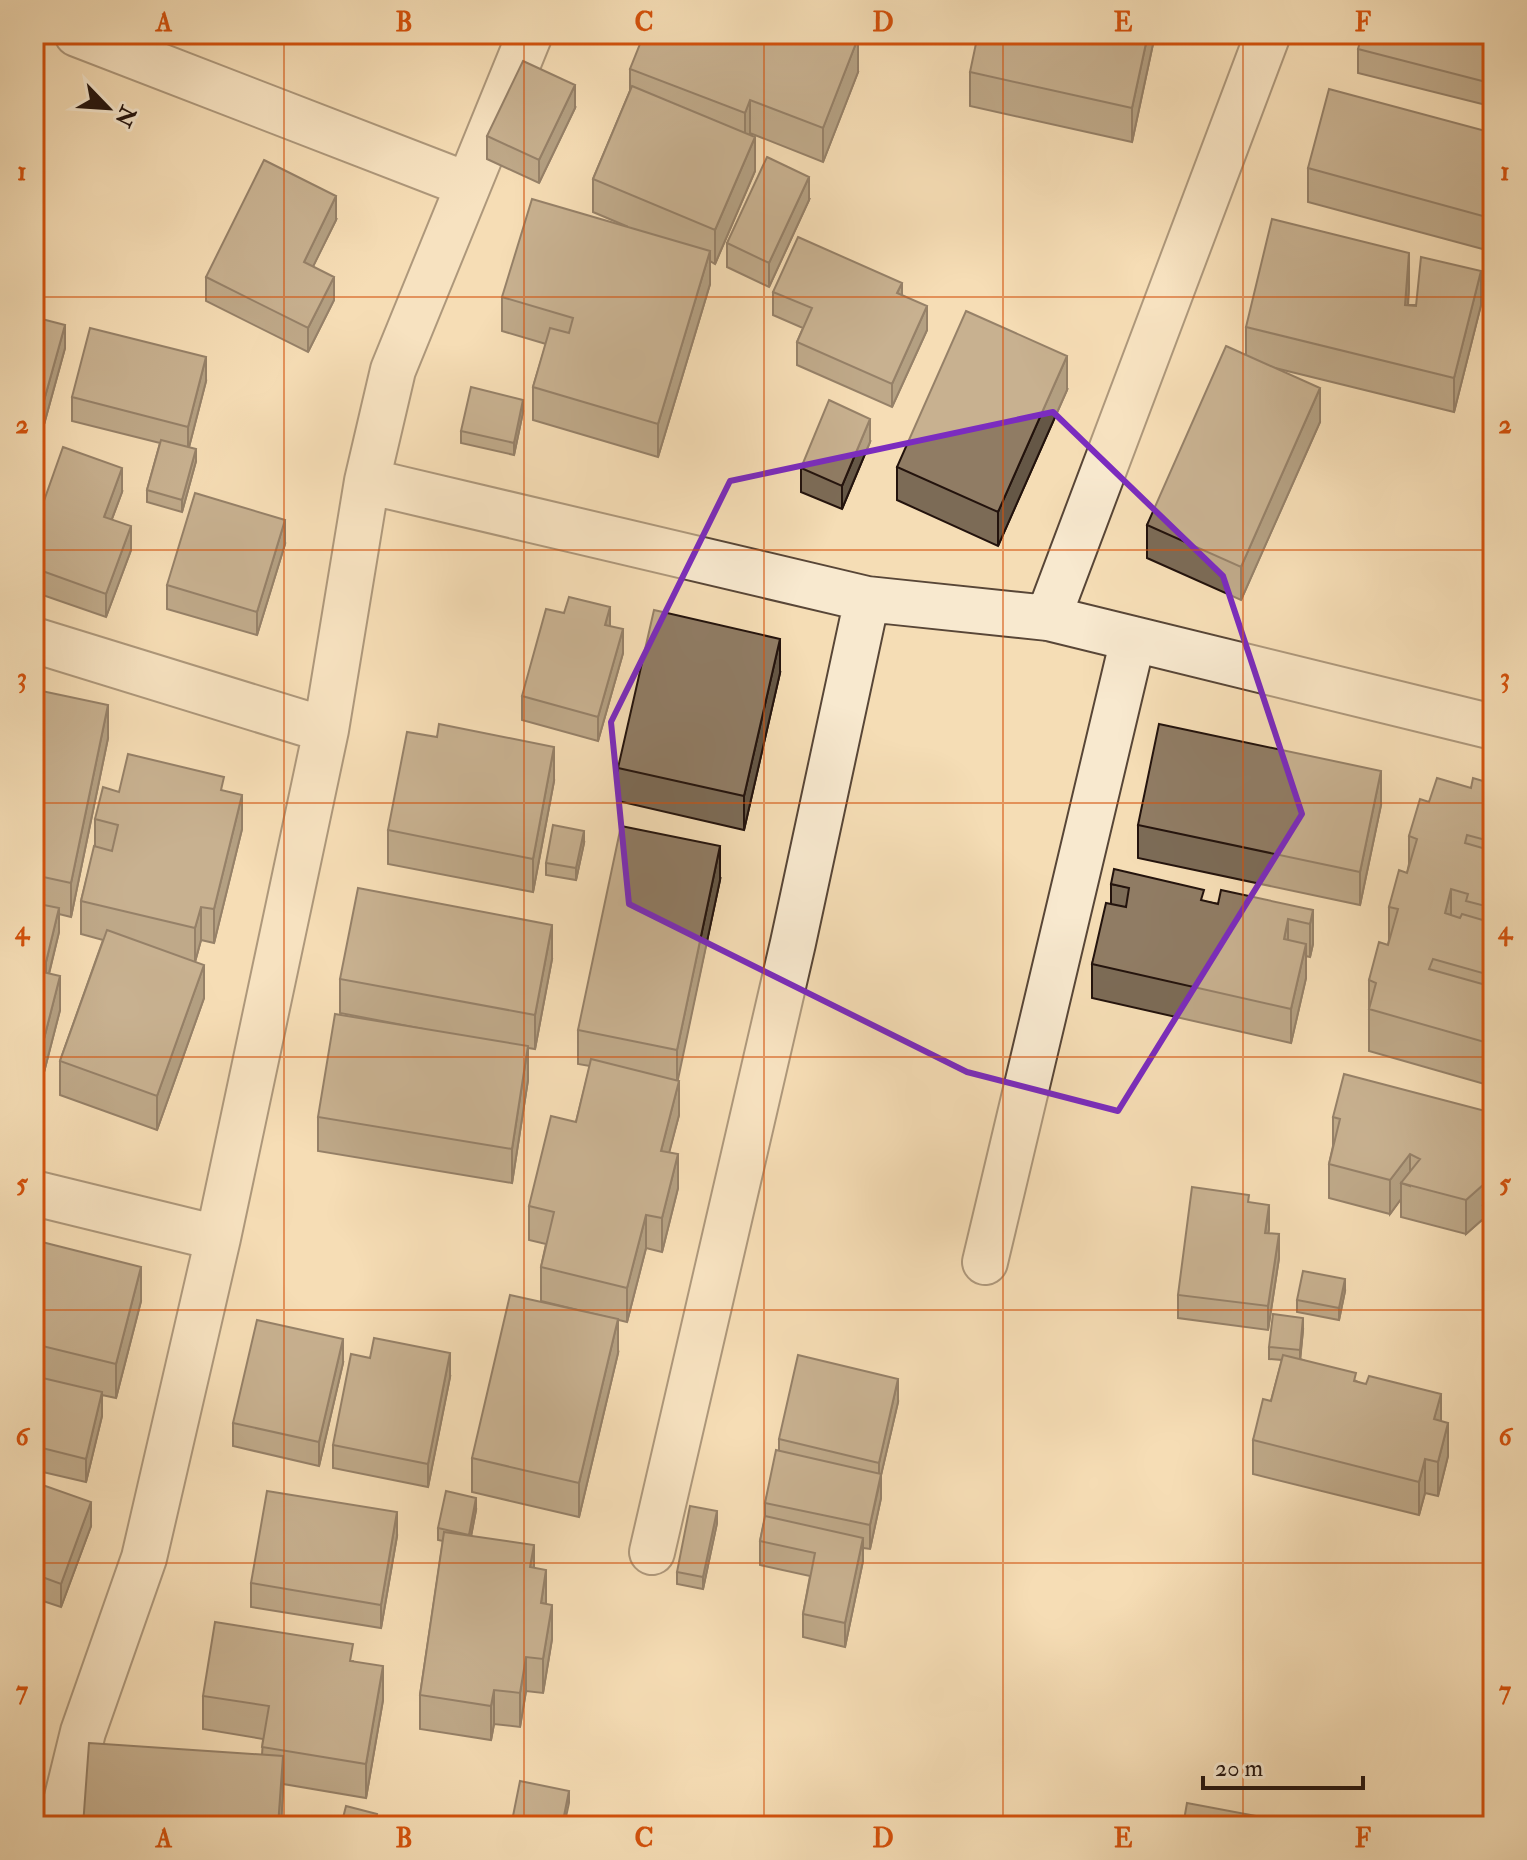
<svg xmlns="http://www.w3.org/2000/svg" width="1527" height="1860" viewBox="0 0 1527 1860" font-family="'IM FELL Double Pica',serif">
<style>
.lines{fill:none;stroke-linecap:round;stroke-linejoin:round}
.minor-casing{stroke:#584637;stroke-width:48}
.minor{stroke:#f8e9cf;stroke-width:44}
.wall{fill:#7c6b56;stroke:#23130d;stroke-width:2}
.shaded-wall{fill:#655746;stroke:#23130d;stroke-width:2}
.building{fill:#907c64;stroke:#23130d;stroke-width:2}
.marked{fill:none;stroke:#7b2cbf;stroke-width:6;stroke-linejoin:round}
.grid{fill:none;stroke:#d4520c;stroke-width:2;stroke-opacity:0.55}
.neatline{fill:none;stroke:#d4520c;stroke-width:3}
.grid-label{font-size:26px;text-anchor:middle;font-weight:bold;fill:#d4520c}
</style>
<rect width="100%" height="100%" fill="#f5ddb5"/>
<filter id="stains"><feTurbulence type="fractalNoise" baseFrequency=".0025" numOctaves="4"/><feColorMatrix values="0 0 0 0 .2 0 0 0 0 .09 0 0 0 0 .02 0 0 0 .5 -.17"/></filter>
<radialGradient id="worn" r=".72"><stop offset=".6" stop-color="#630" stop-opacity="0"/><stop offset="1" stop-color="#630" stop-opacity=".3"/></radialGradient>
<g class="lines">
<g class="minor-casing">
<path id="minor" d="M77,34L468,185
M367,481L867,599L1048,618L1493,727
M1048,618L1268,34
M34,640L326,730
M34,1193L218,1238
M985,1262L1133,639
M652,1552L793,943L867,599
M60,1826L83,1732L144,1558L218,1238L326,730L367,481L393,370L530,34"/>
</g>
<use href="#minor" class="minor"/>
</g>
<path class="wall" d="M1153,34V44L1132,142L970,106V72Z
M1493,34L1490,106L1358,73V49Z
M630,69L858,72L823,162L750,133L755,171L715,264L710,261V284L658,457L533,420V387L546,344L502,331V297L626,226L593,212V179L630,91Z
M575,108L539,183L487,159V136Z
M1493,133V240L1490,251L1308,202V168Z
M809,200L769,287L727,267V243Z
M336,220L313,266L334,300L308,352L206,301V277Z
M1409,287L1408,305H1481L1454,412L1275,368L1320,422L1241,600L1147,558V525L1246,355V327Z
M773,292L902,296L927,330L892,407L797,365V342L803,328L773,315Z
M34,317L65,348L43,428L34,426Z
M1493,359V398L1488,397V373Z
M206,381L189,447L196,461L182,512L147,502V490L160,443L72,421V397Z
M1067,390L998,546L897,500V467Z
M523,412L514,455L461,443V431Z
M870,442L842,509L801,492V468Z
M122,492L112,519L131,550L106,617L34,592V529Z
M285,544L257,635L167,609V585Z
M610,626L623,653L598,741L522,720V696Z
M780,673L744,830L618,801V768Z
M34,704L108,738L71,917L59,914V932L49,974L60,1010L34,1111Z
M554,781L533,892L388,864V830Z
M1493,784V1077L1490,1076L1488,1085L1369,1051V980L1388,945L1389,940V907L1407,873L1409,864V836L1429,802L1471,788Z
M224,791L242,829L214,943L201,940L195,962L204,998L157,1130L60,1095V1061L103,940L81,934V901L95,846V819L119,792Z
M1381,805L1360,905L1138,858V825Z
M584,843L576,880L546,875V863Z
M720,880L677,1080L679,1115L669,1152L678,1188L662,1252L646,1248L627,1322L541,1301V1267L546,1244L529,1240V1206L576,1122L590,1066L578,1064V1030Z
M1111,884L1218,904L1313,910V944L1310,957L1306,956V978L1291,1043L1092,998V964L1111,904Z
M552,959L535,1049L528,1048V1080L512,1183L318,1151V1117L424,1029L340,1013V979Z
M1493,1113V1241L1483,1239V1219L1466,1234L1401,1217V1199L1390,1214L1329,1198V1164L1333,1146V1117Z
M1249,1203L1269,1229L1268,1233L1279,1258L1268,1330L1178,1318V1295Z
M34,1240L141,1301L116,1398L102,1395V1416L86,1482L34,1470Z
M1345,1291L1339,1320L1297,1312V1300Z
M1303,1330L1300,1359L1356,1381L1441,1421L1448,1456L1438,1496L1425,1493L1419,1515L1253,1474V1440L1271,1401L1282,1360L1269,1359V1347Z
M618,1353L579,1517L472,1492V1458Z
M343,1363L319,1466L233,1446V1423Z
M450,1377L428,1487L333,1468V1445Z
M898,1402L881,1475V1498L870,1549L863,1548V1561L845,1647L803,1637V1614L810,1576L760,1565V1541L765,1518V1503L779,1451V1439Z
M34,1482L91,1526L61,1607L34,1598Z
M476,1510L471,1536L534,1568L546,1604L552,1639L543,1693L526,1691L520,1727L494,1724L491,1740L420,1729V1695L443,1541L438,1540V1528Z
M717,1523L703,1589L677,1584V1572Z
M397,1536L381,1628L251,1607V1583Z
M353,1661L383,1700L366,1798L283,1784L281,1826H83L262,1755L263,1739L203,1729V1696Z"/>
<path class="shaded-wall" d="M1148,34H1153V44L1132,142V108Z
M858,38V72L823,162V128Z
M1493,72V95L1490,106V83Z
M575,85V108L539,183V160Z
M750,100V133L745,147V113Z
M755,137V171L715,264V230Z
M809,177V200L769,287V263Z
M336,196V220L304,285V262Z
M1493,207V240L1490,251V218Z
M710,251V284L658,457V424Z
M1409,253V287L1405,339V305Z
M1481,271V305L1454,412V378Z
M334,277V300L308,352V328Z
M902,283V307L897,293Z
M927,306V330L892,407V384Z
M65,325V348L43,428V404Z
M1067,356V390L998,546V512Z
M206,357V381L188,451V427Z
M1320,388V422L1241,600V567Z
M523,400V412L514,455V443Z
M870,419V442L842,509V486Z
M196,449V461L182,512V500Z
M122,468V492L104,540V517Z
M285,520V544L257,635V612Z
M131,526V550L106,617V594Z
M610,607V631L605,625Z
M623,629V653L598,741V717Z
M780,639V673L744,830V796Z
M108,705V738L71,917V883Z
M554,747V781L533,892V859Z
M1381,771V805L1360,905V872Z
M242,795V829L214,943V909Z
M584,831V843L576,880V868Z
M720,846V880L677,1084V1050Z
M1451,889V931L1445,913Z
M201,907V940L195,962V928Z
M59,908V932L46,985V962Z
M1313,910V944L1310,957V924Z
M1288,919V953L1284,939Z
M552,925V959L535,1049V1015Z
M1306,944V978L1291,1043V1009Z
M204,965V998L157,1130V1096Z
M60,976V1010L34,1111V1078Z
M1490,1034V1076L1488,1085V1043Z
M528,1046V1080L512,1183V1149Z
M679,1081V1115L661,1184V1151Z
M678,1154V1188L662,1252V1218Z
M1410,1154V1186L1401,1183V1199L1390,1214V1180Z
M1493,1176V1208L1483,1205V1219L1466,1234V1200Z
M1269,1205V1229L1265,1256V1233Z
M646,1215V1248L627,1322V1288Z
M1279,1234V1258L1268,1330V1306Z
M141,1267V1301L116,1398V1364Z
M1345,1279V1291L1339,1320V1308Z
M1303,1318V1330L1300,1362V1350Z
M618,1319V1353L579,1517V1483Z
M343,1339V1363L319,1466V1442Z
M450,1353V1377L428,1487V1464Z
M898,1379V1402L881,1475V1498L870,1549V1525L879,1486V1463Z
M102,1392V1416L86,1482V1459Z
M1441,1394V1428L1434,1419Z
M1448,1423V1456L1438,1496V1462Z
M1425,1459V1493L1419,1515V1482Z
M476,1498V1510L469,1547V1535Z
M91,1502V1526L61,1607V1584Z
M717,1511V1523L703,1589V1577Z
M397,1512V1536L381,1628V1605Z
M863,1538V1561L845,1647V1623Z
M534,1545V1579L530,1567Z
M546,1570V1604L541,1603Z
M552,1605V1639L543,1693V1659Z
M526,1657V1691L520,1727V1693Z
M383,1666V1700L366,1798V1764Z
M494,1690V1724L491,1740V1706Z
M283,1756V1790L281,1826H278Z
M569,1791V1803L564,1826H562Z"/>
<path class="building" d="M644,34H848L858,38L823,128L750,100L745,113L630,69Z
M978,34H1148L1132,108L970,72Z
M1362,34H1493V72L1490,83L1358,49Z
M523,61L575,85L539,160L487,136Z
M632,86L755,137L715,230L593,179Z
M1329,89L1493,133V207L1490,218L1308,168Z
M767,157L809,177L769,263L727,243Z
M264,160L336,196L304,262L334,277L308,328L206,277Z
M532,199L710,251L658,424L533,387L550,328L569,333L573,318L502,297Z
M1272,219L1409,253L1405,305L1416,306L1421,257L1481,271L1454,378L1246,327Z
M798,237L902,283L897,293L927,306L892,384L797,342L812,308L773,292Z
M966,311L1067,356L998,512L897,467Z
M34,317L65,325L43,404L34,402Z
M90,328L206,357L188,427L72,397Z
M1226,346L1320,388L1241,567L1147,525Z
M1493,359V375L1488,373Z
M471,387L523,400L514,443L461,431Z
M829,400L870,419L842,486L801,468Z
M161,440L196,449L182,500L147,490Z
M63,447L122,468L104,517L131,526L106,594L34,568V529Z
M195,493L285,520L257,612L167,585Z
M569,597L610,607L605,625L623,629L598,717L522,696L546,609L564,613Z
M654,610L780,639L744,796L618,768Z
M37,690L108,705L71,883L34,875V704Z
M439,724L554,747L533,859L388,830L407,732L437,737Z
M1159,724L1381,771L1360,872L1138,825Z
M128,754L224,777L221,790L242,795L214,909L201,907L195,928L81,901L94,846L112,851L118,825L95,819L103,787L119,792Z
M1437,778L1471,788L1473,778L1493,784V842L1467,835L1465,843L1493,851V908L1466,901L1468,894L1451,889L1445,913L1460,918L1462,914L1493,923V976L1433,959L1429,969L1493,987V1035L1490,1034L1488,1043L1369,1009L1376,983L1369,980L1379,942L1388,945L1398,909L1389,907L1399,870L1407,873L1417,839L1409,836L1420,799L1429,802Z
M553,825L584,831L576,868L546,863Z
M621,826L720,846L677,1050L578,1030Z
M1114,869L1204,890L1201,900L1218,904L1221,890L1313,910L1310,924L1288,919L1284,939L1306,944L1291,1009L1092,964L1106,903L1126,907L1129,888L1111,884Z
M358,888L552,925L535,1015L340,979Z
M34,903L59,908L46,962L34,959Z
M107,930L204,965L157,1096L60,1061Z
M34,970L60,976L34,1078Z
M335,1014L528,1046L512,1149L318,1117Z
M591,1059L679,1081L661,1151L678,1154L662,1218L646,1215L627,1288L541,1267L554,1212L529,1206L551,1116L576,1122Z
M1344,1074L1493,1113V1176L1466,1200L1401,1183L1420,1159L1410,1154L1390,1180L1329,1164L1340,1119L1333,1117Z
M1192,1187L1249,1195L1248,1202L1269,1205L1265,1233L1279,1234L1268,1306L1178,1295Z
M1493,1193V1208L1483,1205Z
M34,1240L141,1267L116,1364L34,1344Z
M1303,1271L1345,1279L1339,1308L1297,1300Z
M510,1295L618,1319L579,1483L472,1458Z
M1273,1314L1303,1318L1300,1350L1269,1347Z
M257,1320L343,1339L319,1442L233,1423Z
M374,1338L450,1353L428,1464L333,1445L351,1354L370,1358Z
M798,1355L898,1379L879,1463L779,1439Z
M1283,1355L1356,1373L1354,1381L1366,1384L1369,1376L1441,1394L1434,1419L1448,1423L1438,1462L1425,1459L1419,1482L1253,1440L1263,1399L1271,1401Z
M34,1376L102,1392L86,1459L34,1446Z
M776,1450L881,1474L870,1525L765,1503Z
M34,1482L91,1502L61,1584L34,1574Z
M267,1491L397,1512L381,1605L251,1583Z
M446,1491L476,1498L469,1535L438,1528Z
M690,1506L717,1511L703,1577L677,1572Z
M765,1516L863,1538L845,1623L803,1614L815,1553L760,1541Z
M444,1532L534,1545L530,1567L546,1570L541,1603L552,1605L543,1659L526,1657L520,1693L494,1690L491,1706L420,1695Z
M215,1622L353,1644L350,1661L383,1666L366,1764L262,1747L269,1706L203,1696Z
M89,1743L283,1756L278,1826H83Z
M520,1781L569,1791L562,1826H511Z
M1187,1803L1309,1826H1183Z
M346,1806L377,1814L374,1826H341Z"/>
<path d="M0 0H1527V1860H0ZM1053,412L1223,576L1302,814L1118,1111L967,1072L629,904L611,722L730,481Z" fill="#f5ddb5" fill-opacity=".55" fill-rule="evenodd"/>
<path class="marked" d="M1053,412L1223,576L1302,814L1118,1111L967,1072L629,904L611,722L730,481Z"/>
<path class="grid" d="M284,34V1826M524,34V1826M764,34V1826M1003,34V1826M1243,34V1826M34,297H1493M34,550H1493M34,803H1493M34,1057H1493M34,1310H1493M34,1563H1493"/>
<rect width="1527" height="1860" fill="none" stroke="#f5ddb5" stroke-width="88"/>
<g transform="translate(108 108) rotate(115)" stroke="#f8e9cf" stroke-width="6" paint-order="stroke">
<path d="M0-6L14 30L0 20L-14 30Z" fill="#23130d"/>
<text y="-12" font-size="22" font-weight="bold" text-anchor="middle" fill="#23130d">N</text>
</g>
<path d="M1203 1776v12h160v-12" fill="none" stroke="#23130d" stroke-width="4"/>
<text x="1215" y="1776" font-size="24" fill="#23130d" stroke="#f8e9cf" stroke-width="6" paint-order="stroke">20 m</text>
<rect x="44" y="44" width="1439" height="1772" class="neatline"/>
<g class="grid-label">
<text x="164" y="31">A</text>
<text x="404" y="31">B</text>
<text x="644" y="31">C</text>
<text x="883" y="31">D</text>
<text x="1123" y="31">E</text>
<text x="1363" y="31">F</text>
<text x="22" y="180">1</text>
<text x="1505" y="180">1</text>
<text x="22" y="433">2</text>
<text x="1505" y="433">2</text>
<text x="22" y="686">3</text>
<text x="1505" y="686">3</text>
<text x="22" y="939">4</text>
<text x="1505" y="939">4</text>
<text x="22" y="1192">5</text>
<text x="1505" y="1192">5</text>
<text x="22" y="1445">6</text>
<text x="1505" y="1445">6</text>
<text x="22" y="1699">7</text>
<text x="1505" y="1699">7</text>
<text x="164" y="1847">A</text>
<text x="404" y="1847">B</text>
<text x="644" y="1847">C</text>
<text x="883" y="1847">D</text>
<text x="1123" y="1847">E</text>
<text x="1363" y="1847">F</text>
</g>
<rect width="100%" height="100%" filter="url(#stains)"/>
<rect width="100%" height="100%" fill="url(#worn)"/>
</svg>
